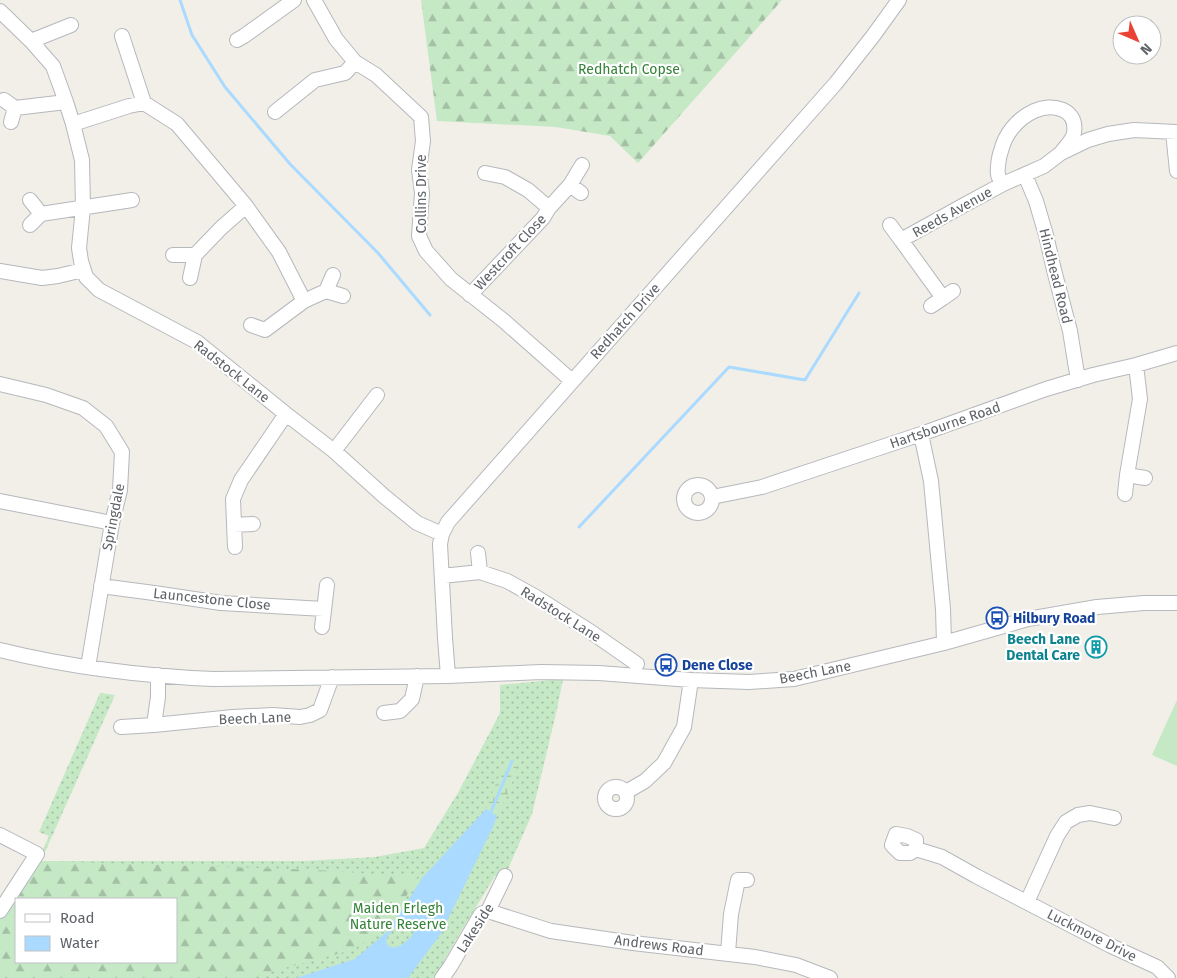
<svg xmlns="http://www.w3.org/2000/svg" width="1177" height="978" viewBox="0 0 1177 978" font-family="'Fira Sans',sans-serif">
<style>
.grass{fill:url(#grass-dots);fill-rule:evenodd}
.forest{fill:url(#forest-firs);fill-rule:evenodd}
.wetland{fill:url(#wetland-marsh)}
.garden{fill:#c5e8c5}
.water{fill:#aadaff;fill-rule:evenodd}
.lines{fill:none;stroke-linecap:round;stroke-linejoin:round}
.stream{stroke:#aadaff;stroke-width:3}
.minor-casing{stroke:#b5b8bc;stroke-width:16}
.minor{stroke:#fff;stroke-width:14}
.labels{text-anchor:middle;stroke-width:4.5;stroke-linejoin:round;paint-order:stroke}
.park-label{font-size:14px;fill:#348238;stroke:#fff}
.street-label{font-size:14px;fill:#5f6368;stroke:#fff}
.transit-label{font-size:14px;font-weight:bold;fill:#164399;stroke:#fff;text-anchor:start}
.culture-label{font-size:14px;font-weight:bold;fill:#0d838f;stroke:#fff;text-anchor:end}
</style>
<defs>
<pattern id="grass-dots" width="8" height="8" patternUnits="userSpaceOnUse" patternTransform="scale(1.25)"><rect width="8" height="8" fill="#c5e8c5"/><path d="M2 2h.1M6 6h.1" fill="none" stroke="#a3c0a4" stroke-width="1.8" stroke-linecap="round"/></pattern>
<pattern id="forest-firs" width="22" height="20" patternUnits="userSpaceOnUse" patternTransform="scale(1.25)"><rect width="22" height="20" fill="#c5e8c5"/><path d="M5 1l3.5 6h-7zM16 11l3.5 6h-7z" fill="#a3c0a4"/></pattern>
<pattern id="wetland-marsh" width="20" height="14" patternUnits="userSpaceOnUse" patternTransform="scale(1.25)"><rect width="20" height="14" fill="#c5e8c5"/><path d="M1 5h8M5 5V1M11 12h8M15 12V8" fill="none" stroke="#a3c0a4"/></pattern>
</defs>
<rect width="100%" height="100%" fill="#f1efe8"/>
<path class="grass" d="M563,679L557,709L532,814L505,876H495L463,928L434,978H0V915L38,860L49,836L39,832L100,693L115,695L41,861H304L375,857L424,848L459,791L500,713V685ZM16,899H176V962H16Z"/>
<path class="forest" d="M421,0H782L638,163L610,136L556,127L437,121Z
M40,861L316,870L375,874H419L388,928L352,950L247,978H0V921L28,883ZM16,899H176V962H16Z"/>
<path class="wetland" d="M512,761L517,765L511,787L497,816L486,809L504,763Z"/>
<path class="garden" d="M1177,700V766L1152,755Z"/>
<path class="water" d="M486,809L497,816L493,827L440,935L408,978H296L355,959L389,930L423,877ZM403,922C414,925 418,931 408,940C405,942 401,946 397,947C393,948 392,947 388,946L386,941C389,933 396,924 403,922Z"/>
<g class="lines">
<path class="stream" d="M180,0L192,35L225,87L290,164L378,253L430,315
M579,527L729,367L805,380L859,293
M491,812L512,761"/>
<g class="minor-casing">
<path id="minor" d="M314,0L336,39L355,62L376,75L421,117L423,141L419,170L422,193L419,236L426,251L451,279L504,321L572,381
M0,11L31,41L53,66L66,102L73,124L82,160L83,208L79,248L81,261L86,277L99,290L197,342L286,414L334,451L385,497L417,523L442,534
M122,36L144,103
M237,40L244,36L294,0
M31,41L71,25
M4,100L15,108
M275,112L315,80L345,73L355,62
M11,122L15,108L66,102
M73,124L129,106L144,103L177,124L246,206L279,252L304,301L326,291L333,275
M1173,132L1177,171
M485,173L505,177L528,190L549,208
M1025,175L1036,201L1046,235L1054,270L1070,331L1078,380
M1003,184C1002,182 998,178 998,174C997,169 999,156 1001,151C1005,134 1017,119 1034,111C1052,103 1078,108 1074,133C1073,140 1065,147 1061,153
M570,185L581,193
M30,200L41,214
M30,225L41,214L132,200
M890,225L901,240
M173,255H195L221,228L246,206
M0,271L42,278L58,276L83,270
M190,278L195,255
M326,291L343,296
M953,291L943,298L901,240L964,205L1003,184L1044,166L1061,153L1088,140L1108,134L1134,130L1177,132
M470,295L543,218L549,208L570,185L582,165
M931,306L943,298
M251,325L265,330L304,301
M0,384L46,395L83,408L106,426L122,452L120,490L112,523L88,667
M921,434L931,481L943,609L944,643
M334,451L377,395
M1127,475L1145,478
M684 499a14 14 0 1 1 28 0a14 14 0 1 1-28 0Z
M1125,494L1127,475L1140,399L1136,365
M712,497L762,487L921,434L1046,389L1093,375L1136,365L1177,353
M0,501L112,523
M234,525L253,524
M235,547L233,499L241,480L286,414
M478,553L480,572
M442,576L480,572L507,581L536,597L591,632L637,664
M101,586L154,593L221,603L324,609
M322,627L327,585
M0,650C69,667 142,676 214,679L448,676L541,672L599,673L691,680L749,682L794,679L944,643L1028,619L1097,607L1144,603H1177
M158,675V697L154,725L233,717L273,715L300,717L310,715L320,710L332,677
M448,676L445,638L440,544L442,534L448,522L836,83L873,36L899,0
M384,713L400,711L412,699L417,676
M121,727L154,725
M605 798a11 11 0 1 1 22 0a11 11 0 1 1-22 0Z
M626,792L645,781L664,763L684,727L691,680
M896,834L907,836L916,840V849L910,853H900L892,845Z
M0,835L37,854L0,911
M916,849L942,857L976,876L1111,946L1157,967L1168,978
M1027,902L1057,836L1066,822L1078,815L1090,813L1114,818
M488,911L551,931L633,943L755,957L796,965L830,978
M728,953L731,914L738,880H747
M442,978L450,967L481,914L488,911L505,876"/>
</g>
<use href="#minor" class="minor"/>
</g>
<defs>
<g id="bus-ring" transform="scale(1.125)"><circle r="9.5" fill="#fff" stroke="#1a4fb4" stroke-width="1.5"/><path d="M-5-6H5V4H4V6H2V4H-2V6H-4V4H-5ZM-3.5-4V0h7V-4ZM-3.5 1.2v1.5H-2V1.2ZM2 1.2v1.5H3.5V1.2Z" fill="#1a4fb4"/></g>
<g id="building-ring" transform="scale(1.125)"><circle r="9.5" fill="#fff" stroke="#0f9aa8" stroke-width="1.5"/><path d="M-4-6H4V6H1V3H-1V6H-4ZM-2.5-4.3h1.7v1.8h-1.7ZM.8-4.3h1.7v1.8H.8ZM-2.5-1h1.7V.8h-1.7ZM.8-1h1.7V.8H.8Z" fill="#0f9aa8"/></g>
</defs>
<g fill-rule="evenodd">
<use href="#bus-ring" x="997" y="618"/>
<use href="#building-ring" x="1096" y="647"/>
<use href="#bus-ring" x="666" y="665"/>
</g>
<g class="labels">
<g class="park-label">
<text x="629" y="74">Redhatch Copse</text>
<text x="398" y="913">Maiden Erlegh<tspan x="398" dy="16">Nature Reserve</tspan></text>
</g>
<g class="street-label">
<text transform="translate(421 194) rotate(-90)" y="5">Collins Drive</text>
<text transform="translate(952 212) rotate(-29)" y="5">Reeds Avenue</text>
<text transform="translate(510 252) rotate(-47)" y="5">Westcroft Close</text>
<text transform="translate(1056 276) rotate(76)" y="5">Hindhead Road</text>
<text transform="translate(625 321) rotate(-48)" y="5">Redhatch Drive</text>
<text transform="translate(232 371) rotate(38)" y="5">Radstock Lane</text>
<text transform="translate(945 425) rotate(-19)" y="5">Hartsbourne Road</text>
<text transform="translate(113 517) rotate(-79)" y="5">Springdale</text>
<text transform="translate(212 599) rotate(6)" y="5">Launcestone Close</text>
<text transform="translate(561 614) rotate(32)" y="5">Radstock Lane</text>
<text transform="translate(815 672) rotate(-11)" y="5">Beech Lane</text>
<text transform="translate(255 718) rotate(-2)" y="5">Beech Lane</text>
<text transform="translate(475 928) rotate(-57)" y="5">Lakeside</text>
<text transform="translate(1092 935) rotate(27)" y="5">Luckmore Drive</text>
<text transform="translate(659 945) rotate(7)" y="5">Andrews Road</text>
</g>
<g class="transit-label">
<text x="1013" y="623">Hilbury Road</text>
<text x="682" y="670">Dene Close</text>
</g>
<g class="culture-label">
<text x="1080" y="644">Beech Lane<tspan x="1080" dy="16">Dental Care</tspan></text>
</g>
</g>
<rect x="15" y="898" width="162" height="65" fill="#ffffff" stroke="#bfc1c3"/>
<rect x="25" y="914" width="25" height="8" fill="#ffffff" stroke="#bfc1c3"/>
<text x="60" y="923" font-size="15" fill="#5f6368">Road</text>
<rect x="25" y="936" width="25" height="15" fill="#aadaff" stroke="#bfc1c3"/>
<text x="60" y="948" font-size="15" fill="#5f6368">Water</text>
<g transform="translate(1137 40) rotate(135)"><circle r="24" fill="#ffffff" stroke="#bfc1c3"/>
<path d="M0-4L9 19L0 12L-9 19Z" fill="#ea4335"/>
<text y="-8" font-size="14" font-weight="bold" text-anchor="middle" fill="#5f6368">N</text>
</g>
</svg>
